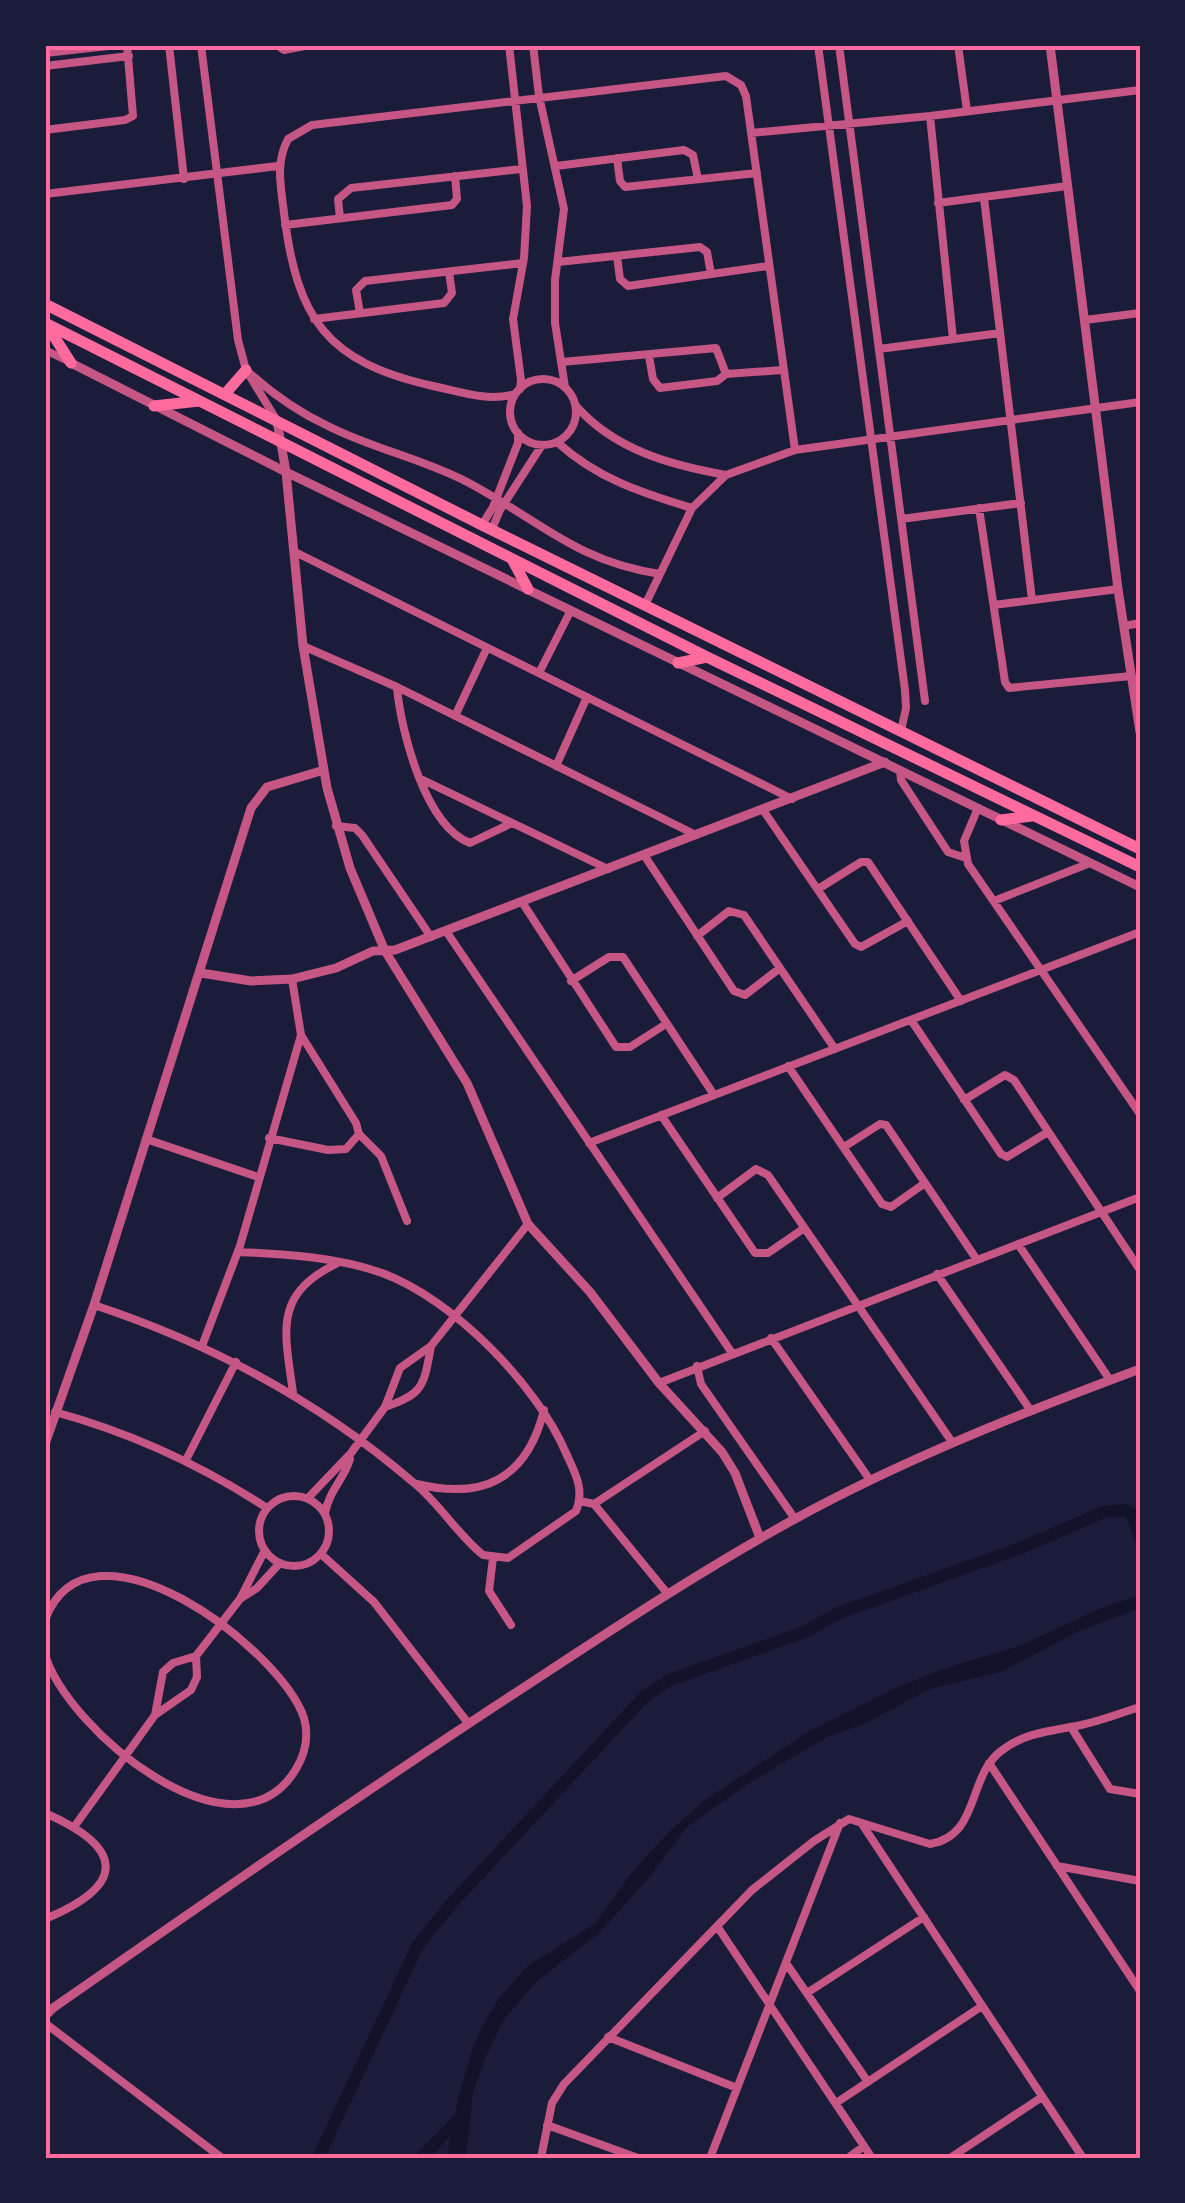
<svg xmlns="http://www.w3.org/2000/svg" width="1185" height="2203" viewBox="0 0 1185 2203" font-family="Overpass,sans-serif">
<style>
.water{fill:#12122b}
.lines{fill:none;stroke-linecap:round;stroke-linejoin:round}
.canal{stroke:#12122b;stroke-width:12}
.minor{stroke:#c65784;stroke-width:8}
.tertiary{stroke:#c65784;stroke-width:9}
.primary{stroke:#ff6b9d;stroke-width:11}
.neatline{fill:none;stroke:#ff6b9d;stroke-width:4}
</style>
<rect width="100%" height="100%" fill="#1b1b3a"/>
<path class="water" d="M1140,1595V1608L1079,1631L1000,1672L930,1689L864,1724L827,1737L752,1781L688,1826L647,1880L598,1934L536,1982L504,2019L486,2056L473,2092L466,2158H447L458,2100L471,2053L483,2025L502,1994L529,1965L595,1924L632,1872L670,1831L705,1800L808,1732L896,1688L943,1669L1022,1645L1099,1609Z"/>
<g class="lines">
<path class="canal" d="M318,2158L418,1945L452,1903L646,1695L670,1680L807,1631L836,1614L1023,1547L1104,1512L1125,1510L1132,1514L1140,1537
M421,2158L462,2116"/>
<path class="minor" d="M169,45L184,179
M201,45L238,340L246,370L276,419
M277,45L284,50L310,45
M509,45L527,206L524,258L513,319L521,380L520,389
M533,45L539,96L564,209L555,280V323L565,387
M818,45L905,690L906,708L901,731
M839,45L925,701
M958,45L967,111
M45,53L117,45
M45,66L129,56
M930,116L953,339
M45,130L125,120L133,116L127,45
M751,133L930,116L1140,90
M617,158L620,181L625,187L757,173
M556,166L684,150L693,155L698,179
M45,194L278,166
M984,198L1032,600
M938,203L1067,186
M340,218L338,199L351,188L521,169
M285,225L452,205L457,199L455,176
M617,256L620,279L628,286L768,266
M558,262L700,247L707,252L711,274
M360,313L356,290L365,281L523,263
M314,319L444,303L452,293L449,272
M1085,320L1140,313
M879,349L1000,333
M45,350L68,361
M649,356L653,379L660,388L717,381L726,374L783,370
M562,362L716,348L726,374
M246,370C270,392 298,412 328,426C373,449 424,459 469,483C539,520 577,562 660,574
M510 412a33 33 0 1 1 66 0a33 33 0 1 1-66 0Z
M515,394C488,402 461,392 433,386C326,362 297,319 284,213C281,186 275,164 288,139L312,125L726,76L741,85L746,96L795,450
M576,406C615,450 670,465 726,475
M557,442C596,478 642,493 692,508
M979,508L1005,682L1009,688L1131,676
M901,519L1021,503
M482,525L493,507L518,443V433
M492,529L500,510L542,445
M295,552L792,799
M646,603L692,508L726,475L795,450L1140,402
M994,605L1118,589
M1124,626L1140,623
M303,646L397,687L696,835
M539,673L571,610
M397,688C401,731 425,826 470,843L512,823
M455,716L487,648
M556,766L587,697
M900,770L901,780L948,852L966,858
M423,780L608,869
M978,808L964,841L968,864L1140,1114
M763,810L855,944L861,947L908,921
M336,826L355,828L362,835L431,937
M644,855L734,991L745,995L780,968
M818,889L861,862H868L961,1001
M994,901L1090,863
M522,902L616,1047H630L666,1024
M446,931L732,1353
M697,936L729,911L744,915L835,1049
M292,979L301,1035L356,1123L359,1134L381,1156L407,1221
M571,981L609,957H623L714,1095
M911,1020L1001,1154L1007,1157L1048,1132
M788,1066L882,1204L891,1207L925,1183
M964,1100L1005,1075L1014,1080L1140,1270
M661,1115L755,1253H768L803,1229
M269,1138L328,1150L346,1149L359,1134
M146,1139L258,1177
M589,1143L1140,932
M844,1147L880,1124L886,1125L977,1260
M717,1198L756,1169L768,1175L952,1442
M1018,1244L1110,1380
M937,1274L1031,1411
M94,1305C212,1344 320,1402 414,1483C440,1504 457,1534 483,1555L508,1558L576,1511C585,1489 575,1473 566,1453C537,1385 453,1299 382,1273C337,1257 285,1254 238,1252
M771,1338L870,1480
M202,1346L240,1246L301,1035
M697,1366L701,1384L795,1519
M659,1383L1140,1197
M293,1393C285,1332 272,1294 338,1263
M385,1407C424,1394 424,1385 431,1346
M55,1412C132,1433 201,1465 267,1508
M186,1460L236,1362
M417,1484C483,1500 527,1479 544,1410
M259 1531a35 35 0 1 1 70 0a35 35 0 1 1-70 0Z
M308,1498L351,1453L385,1407L400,1368L431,1346L528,1224
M580,1501L594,1504L705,1431
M594,1504L667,1593
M325,1513C329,1491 344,1479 350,1459
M321,1554L374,1602L468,1723
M493,1558L489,1591L511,1625
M240,1599L265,1550
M45,1620C89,1503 280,1648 304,1718C309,1736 305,1754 296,1769C236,1870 66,1729 45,1654
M155,1715L163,1672L173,1663L196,1656L240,1599L257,1588L280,1563
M1071,1727L1110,1789L1140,1794
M989,1763L1140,1991
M45,1813C125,1848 127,1885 45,1919
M862,1824L1083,2158
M74,1827L155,1715L191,1690L197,1677L196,1656
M1057,1866L1140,1881
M717,1926L872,2158
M786,1963L868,2082
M807,1993L924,1917
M45,2023L222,2158
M608,2037L737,2088
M836,2103L982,2006
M547,2125L638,2158
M541,2158L552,2103L564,2084L752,1890L814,1841L849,1819L930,1844C980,1836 967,1777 1001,1751C1025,1732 1052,1731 1081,1725C1101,1721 1120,1713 1140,1707
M710,2158L840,1823
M848,2158L864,2146
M950,2158L1042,2097"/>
<path class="tertiary" d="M1050,45L1118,589L1140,732
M71,363L286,472L1140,887
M277,421L286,472L303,646L327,788L350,868L385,951L467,1083L528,1224L590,1292L659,1383L722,1452L735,1473L760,1538
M201,973L251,981L292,979L336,968L373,951L395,950L885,762
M45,1444L94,1305L251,808L267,787L324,770
M45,2016L53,2008C211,1898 368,1789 529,1684C616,1627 702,1570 793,1520C904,1459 1022,1413 1140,1369"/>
<path class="primary" d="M45,304L482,525L1140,849
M45,323L707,657L1140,867
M48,327L71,363
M225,394L246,370
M154,406L199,401
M512,559L528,589
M678,663L707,657
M1001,820L1032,816"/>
</g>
<rect width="1185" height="2203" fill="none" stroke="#1b1b3a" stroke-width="95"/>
<rect x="48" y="48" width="1090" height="2108" class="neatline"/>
</svg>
